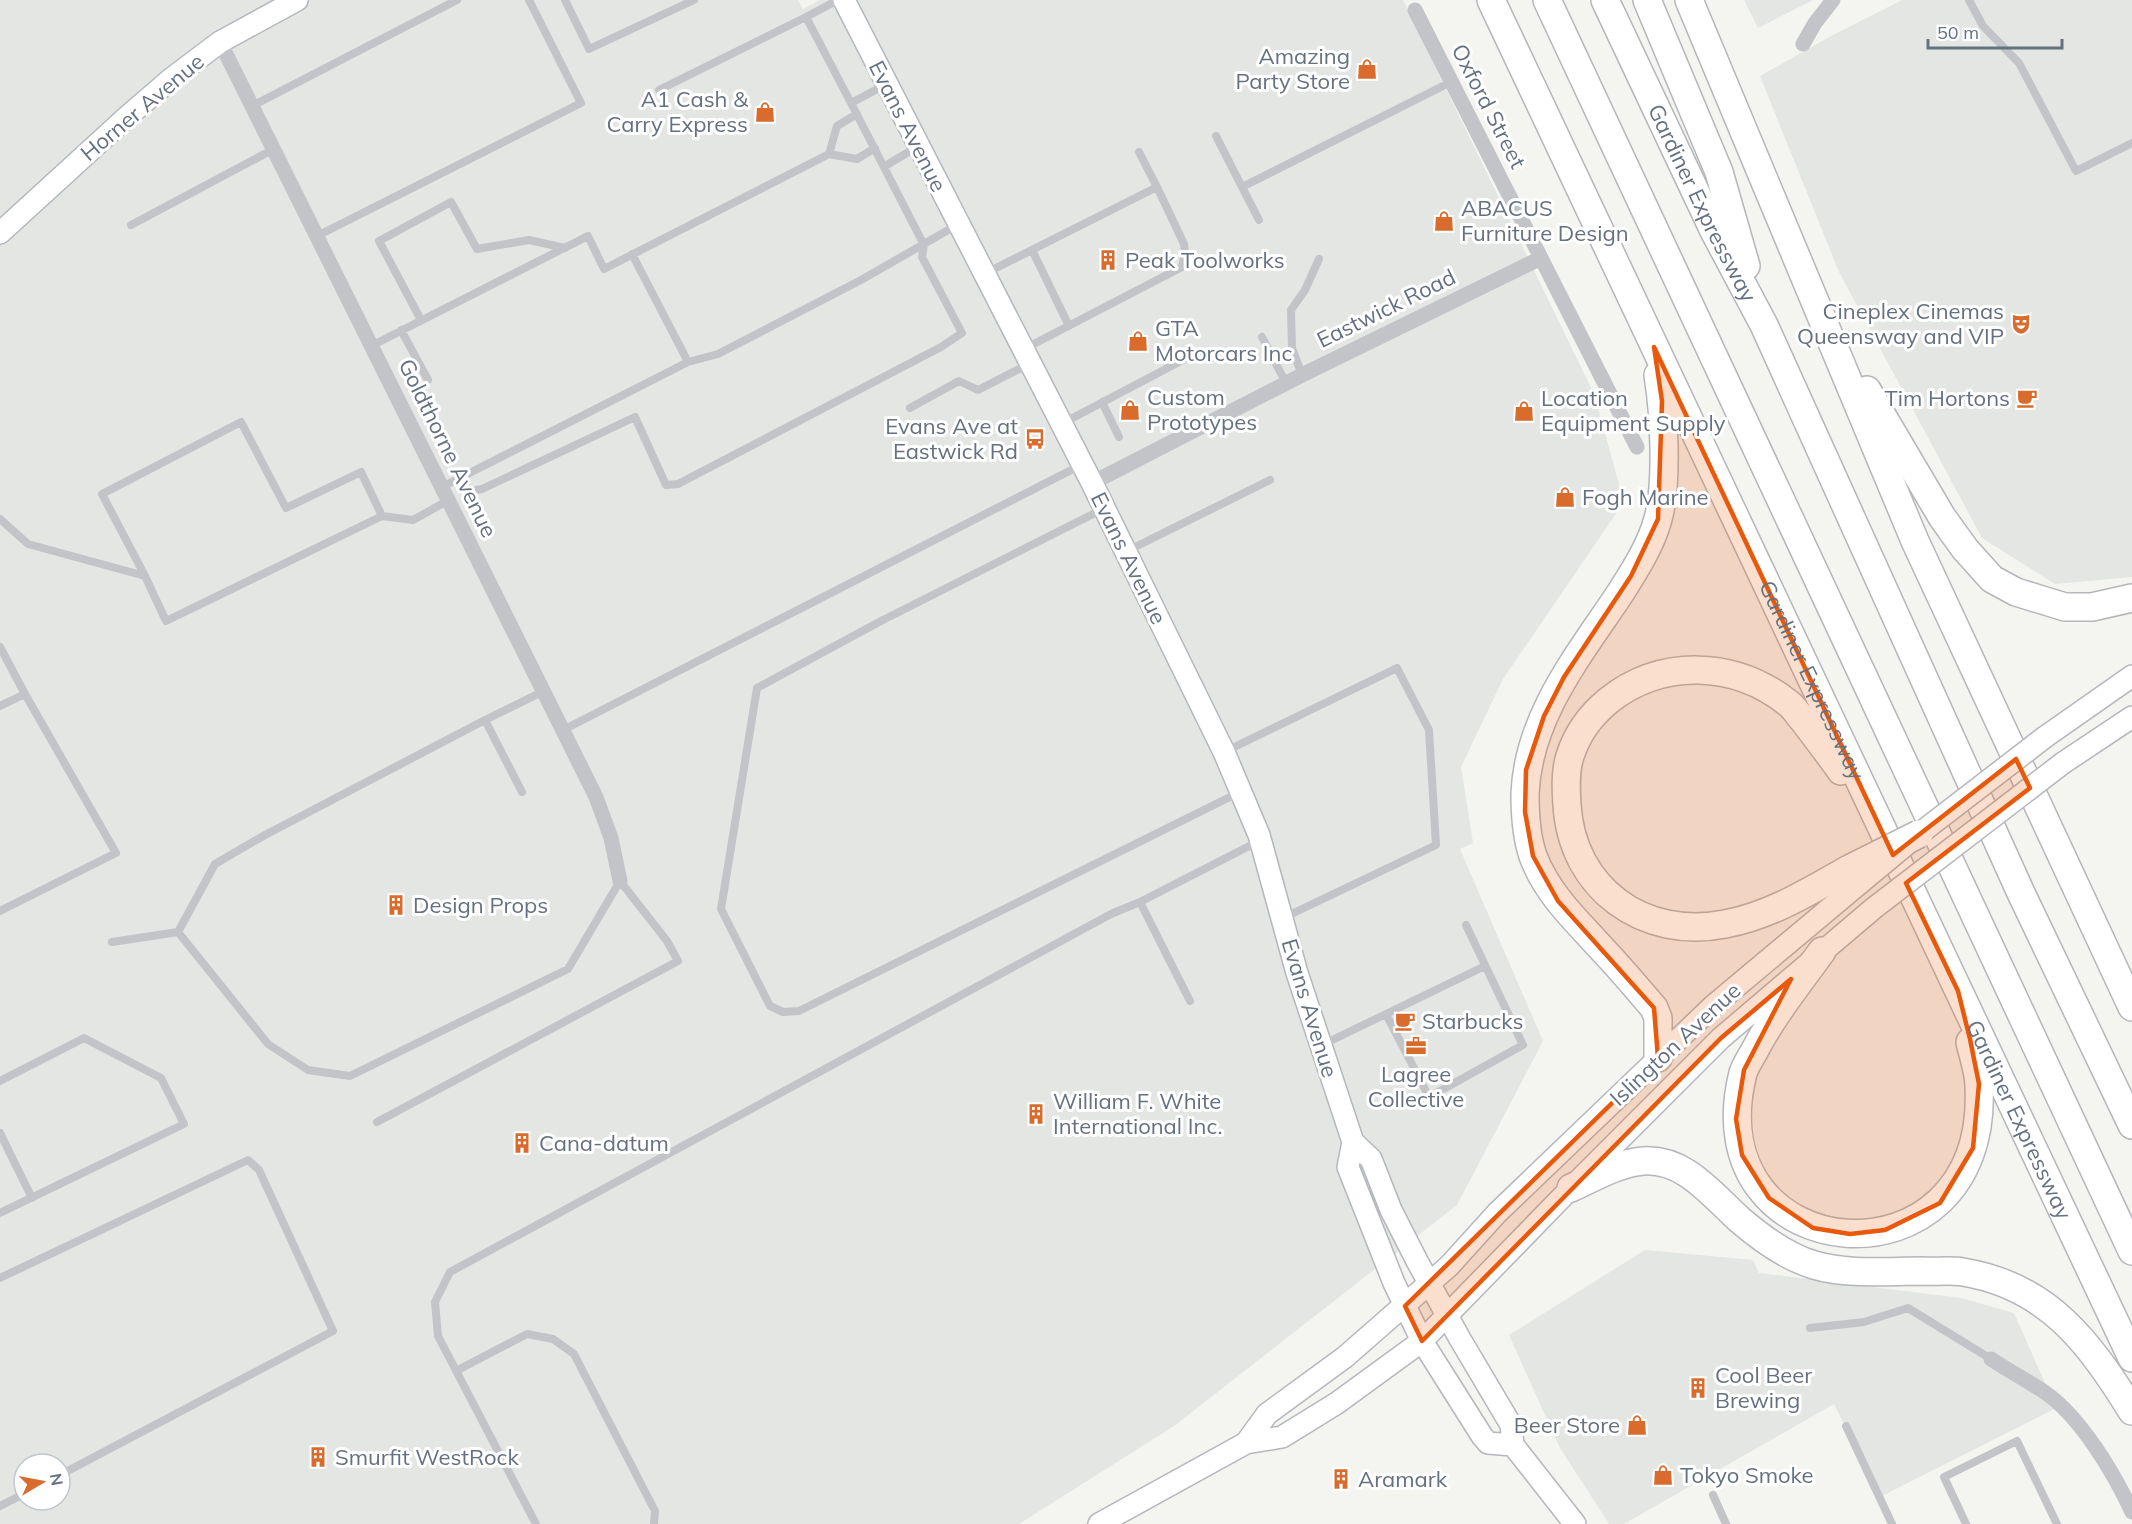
<svg xmlns="http://www.w3.org/2000/svg" width="2132" height="1524" viewBox="0 0 2132 1524" font-family="Mulish,sans-serif">
<style>
.built{fill:#e4e6e4;fill-rule:evenodd}
.lines{fill:none;stroke-linecap:round;stroke-linejoin:round}
.secondary-casing{stroke:#b4b7bc;stroke-width:24}
.highway-casing{stroke:#b4b6ba;stroke-width:30}
.lane{stroke:#c2c4c8;stroke-width:8}
.street{stroke:#c2c4c8;stroke-width:15}
.secondary{stroke:#fff;stroke-width:21}
.highway{stroke:#fff;stroke-width:27}
.secondary-bridge-casing{stroke:#b4b7bc;stroke-width:24;stroke-linecap:butt}
.highway-bridge-casing{stroke:#b4b6ba;stroke-width:30;stroke-linecap:butt}
.secondary-bridge{stroke:#fff;stroke-width:21}
.highway-bridge{stroke:#fff;stroke-width:27}
.marked{fill:#e8590c;fill-opacity:0.2;stroke:#e8590c;stroke-width:4.5;stroke-linejoin:round}
.labels{text-anchor:middle;stroke-width:6;stroke-linejoin:round;paint-order:stroke}
.poi-label{font-size:22px;fill:#657080;stroke:#fff;text-anchor:start}
.street-label{font-size:22px;fill:#657080;stroke:#fff}
</style>
<rect width="100%" height="100%" fill="#f4f4f0"/>
<path class="built" d="M0,0H798L803,9L820,0H1403L1594,394L1624,502L1503,679L1461,767L1473,843L1460,849L1543,1041L1457,1205L1174,1426L1019,1524H0ZM24,1464H60V1500H24Z
M1744,0H1813L1758,28Z
M1902,0H2132V577L2055,584L1982,538L1839,272L1760,76L1833,35Z
M1645,1250L1753,1260L1759,1273L1961,1298L2014,1313L2056,1408L1880,1497L1834,1404L1624,1524H1609L1560,1448L1509,1335Z"/>
<g class="lines">
<g class="secondary-casing">
<path id="secondary" d="M844,0L1092,483L1224,752L1259,835L1297,973L1353,1142L1371,1159L1391,1210L1417,1261L1460,1339L1511,1425L1513,1445L1575,1524
M0,233L128,116L171,79L220,42L297,0
M2045,737L2132,676
M2063,763L2132,717
M1353,1142L1348,1167L1394,1283L1422,1341L1482,1436L1488,1443L1513,1445
M1246,1443L1267,1414L1345,1357L1449,1266L1497,1213L1713,1006L1860,883
M1099,1524L1246,1443L1282,1437L1337,1403L1422,1341L1571,1188L1721,1038L1874,908"/>
</g>
<g class="highway-casing">
<g id="highway">
<path id="s1" d="M1491,0L2132,1358"/>
<path d="M1547,0L2132,1251"/>
<path id="s2" d="M1605,0L1714,231L1764,325L2021,893L2132,1125"/>
<path d="M1647,0L1719,172L1746,266"/>
<path d="M1689,0L1915,541L2132,1007"/>
<path d="M1867,390L1942,517L1965,549L1992,579L2016,592L2065,607H2092L2132,598"/>
<path d="M1841,771C1829,754 1816,737 1803,720C1798,715 1794,707 1788,703C1735,661 1662,658 1608,701C1591,715 1577,734 1570,756C1565,771 1566,789 1567,805C1572,889 1644,940 1725,924C1770,916 1810,891 1849,869"/>
<path d="M1822,951C1799,983 1774,1014 1756,1048C1752,1056 1746,1064 1743,1073C1693,1272 1990,1297 1979,1086C1979,1072 1973,1056 1970,1042"/>
<path d="M1658,1058V1018L1654,1008C1637,988 1621,969 1603,950C1577,921 1547,894 1533,856C1526,836 1525,814 1525,794C1528,716 1580,654 1621,592C1635,570 1651,545 1658,519C1668,483 1664,412 1658,375"/>
<path d="M1571,1188C1593,1178 1618,1163 1643,1161C1685,1158 1712,1195 1740,1220C1761,1238 1787,1257 1814,1265C1848,1275 1887,1271 1922,1271C1935,1272 1950,1270 1963,1272C2048,1286 2089,1342 2132,1411"/>
</g>
</g>
<path class="lane" d="M565,0L589,49L694,0
M838,0L806,17L851,103L887,84
M1969,0L1983,26L2019,63L2076,171L2132,143
M659,90L806,17
M252,106L457,0
M1216,136L1242,187
M1139,152L1157,187
M829,154L837,126L857,114
M885,166L917,147
M1259,220L1242,187L1451,82
M131,225L274,149
M317,236L581,103L529,0
M1032,250L1069,326
M632,254L688,362
M986,273L1157,187L1184,244L1185,253L1182,267L1024,349
M421,320L379,241L451,202L477,249L529,240L565,248
M401,330L428,380
M1262,337L1286,383
M373,345L588,236L604,269L829,154L857,159L875,148
M1302,375L1292,348L1291,310L1305,290L1319,259
M1102,402L1119,437
M910,408L959,381L978,390L1029,364
M1063,423L1200,351
M459,477L471,491L482,489L635,417L666,485L678,484L941,347L962,333L922,257L924,245L851,103
M442,487L688,362L718,354L861,280L957,225
M1103,509L881,621L757,688L721,909L770,1006L783,1012L799,1011L1240,792
M0,519L28,544L145,576L166,621L382,516L413,520L449,500
M1127,551L1270,480
M145,576L102,494L241,422L286,508L361,472L382,516
M0,647L25,694L0,706
M563,730L1081,465
M1226,751L1397,668L1429,730L1436,845L1283,918
M522,792L485,720L544,691
M0,911L116,853L25,694
M178,932L215,864L265,835L485,720
M112,942L178,932L268,1044L308,1070L350,1076L568,969L620,881L667,941L678,961L377,1122
M1190,1001L1140,902L1259,841
M1386,1014L1485,966
M1322,1045L1386,1014L1429,1097L1523,1045L1466,925
M0,1081L84,1038L161,1078L184,1124L0,1213
M0,1133L32,1198
M0,1278L248,1160L259,1170L333,1331L60,1475
M1810,1328L1864,1322L1908,1308L1991,1359
M456,1371L527,1334L553,1339L574,1354L655,1511L654,1524
M1846,1426L1892,1524
M1713,1495L1726,1524
M0,1506L24,1494
M536,1524L438,1336L435,1302L450,1272L1111,914L1140,902
M1966,1524L1944,1477L2017,1441L2057,1524"/>
<path class="street" d="M1415,10L1637,447
M220,42L596,797L611,838L620,881
M1803,44L1815,23L1833,0
M1092,483L1302,375L1541,258
M1991,1359C2009,1371 2028,1381 2046,1393C2081,1418 2114,1473 2132,1512"/>
<use href="#secondary" class="secondary"/>
<use href="#highway" class="highway"/>
<g class="secondary-bridge-casing">
<path id="secondary-bridge" d="M1860,883L1919,834L2045,737
M1874,908L2063,763"/>
</g>
<g class="highway-bridge-casing">
<path id="highway-bridge" d="M1849,869L1919,834"/>
</g>
<use href="#secondary-bridge" class="secondary-bridge"/>
<use href="#highway-bridge" class="highway-bridge"/>
</g>
<path class="marked" d="M1654,347L1893,855L2016,759L2030,788L1906,883L1958,991L1970,1039L1979,1084L1973,1148L1940,1203L1885,1230L1850,1234L1813,1228L1769,1198L1742,1155L1736,1119L1744,1070L1791,979L1721,1038L1422,1341L1405,1306L1658,1058L1654,1008L1558,901L1533,856L1525,812L1526,770L1544,716L1564,677L1631,576L1658,519L1662,401Z"/>
<defs>
<g id="shop-bare" transform="scale(1.62)"><path d="M-5-2.5h2.3a2.7 3.5 0 0 1 5.4 0H5L5.5 6h-11ZM-1.5-2.5h3a1.5 2.3 0 0 0-3 0Z" fill="#d96c2c" stroke="#fff" stroke-width="2.5" paint-order="stroke"/></g>
<g id="building-bare" transform="scale(1.62)"><path d="M-4-6H4V6H1V3H-1V6H-4ZM-2.5-4.3h1.7v1.8h-1.7ZM.8-4.3h1.7v1.8H.8ZM-2.5-1h1.7V.8h-1.7ZM.8-1h1.7V.8H.8Z" fill="#d96c2c" stroke="#fff" stroke-width="2.5" paint-order="stroke"/></g>
<g id="theatre-bare" transform="scale(1.62)"><path d="M-5-5.5Q0-4 5-5.5V0Q5 5 0 6Q-5 5-5 0ZM-3.3-2.5H-1v1.5H-3.3ZM1-2.5H3.3v1.5H1ZM-2.8 1Q0 5.5 2.8 1Z" fill="#d96c2c" stroke="#fff" stroke-width="2.5" paint-order="stroke"/></g>
<g id="cafe-bare" transform="scale(1.62)"><path d="M-5.5-4.5H6V0H3Q3 3.5 0 3.5H-2.5Q-5.5 3.5-5.5 0ZM3-3.2v2h1.7v-2ZM-6 4.5H4V6H-6Z" fill="#d96c2c" stroke="#fff" stroke-width="2.5" paint-order="stroke"/></g>
<g id="bus-bare" transform="scale(1.62)"><path d="M-5-6H5V4H4V6H2V4H-2V6H-4V4H-5ZM-3.5-4V0h7V-4ZM-3.5 1.2v1.5H-2V1.2ZM2 1.2v1.5H3.5V1.2Z" fill="#d96c2c" stroke="#fff" stroke-width="2.5" paint-order="stroke"/></g>
<g id="office-bare" transform="scale(1.62)"><path d="M-6-3h4V-5.5h4V-3h4V5H-6ZM-1-4.5V-3h2v-1.5ZM-6 0V1H6V0Z" fill="#d96c2c" stroke="#fff" stroke-width="2.5" paint-order="stroke"/></g>
</defs>
<g fill-rule="evenodd">
<use href="#shop-bare" x="1367" y="69"/>
<use href="#shop-bare" x="765" y="112"/>
<use href="#shop-bare" x="1444" y="221"/>
<use href="#building-bare" x="1108" y="260"/>
<use href="#theatre-bare" x="2021" y="324"/>
<use href="#shop-bare" x="1138" y="341"/>
<use href="#cafe-bare" x="2027" y="398"/>
<use href="#shop-bare" x="1130" y="410"/>
<use href="#shop-bare" x="1524" y="411"/>
<use href="#bus-bare" x="1035" y="439"/>
<use href="#shop-bare" x="1565" y="497"/>
<use href="#building-bare" x="396" y="905"/>
<use href="#cafe-bare" x="1405" y="1021"/>
<use href="#office-bare" x="1416" y="1046"/>
<use href="#building-bare" x="1036" y="1114"/>
<use href="#building-bare" x="522" y="1143"/>
<use href="#building-bare" x="1698" y="1388"/>
<use href="#shop-bare" x="1637" y="1425"/>
<use href="#building-bare" x="318" y="1457"/>
<use href="#shop-bare" x="1663" y="1475"/>
<use href="#building-bare" x="1341" y="1479"/>
</g>
<g class="labels">
<g class="poi-label">
<text x="1350" y="64" text-anchor="end">Amazing<tspan x="1350" dy="25">Party Store</tspan></text>
<text x="748" y="107" text-anchor="end">A1 Cash &amp;<tspan x="748" dy="25">Carry Express</tspan></text>
<text x="1461" y="216">ABACUS<tspan x="1461" dy="25">Furniture Design</tspan></text>
<text x="1125" y="268">Peak Toolworks</text>
<text x="2004" y="319" text-anchor="end">Cineplex Cinemas<tspan x="2004" dy="25">Queensway and VIP</tspan></text>
<text x="1155" y="336">GTA<tspan x="1155" dy="25">Motorcars Inc</tspan></text>
<text x="1147" y="405">Custom<tspan x="1147" dy="25">Prototypes</tspan></text>
<text x="1541" y="406">Location<tspan x="1541" dy="25">Equipment Supply</tspan></text>
<text x="2010" y="406" text-anchor="end">Tim Hortons</text>
<text x="1018" y="434" text-anchor="end">Evans Ave at<tspan x="1018" dy="25">Eastwick Rd</tspan></text>
<text x="1582" y="505">Fogh Marine</text>
<text x="413" y="913">Design Props</text>
<text x="1422" y="1029">Starbucks</text>
<text x="1416" y="1082" text-anchor="middle">Lagree<tspan x="1416" dy="25">Collective</tspan></text>
<text x="1053" y="1109">William F. White<tspan x="1053" dy="25">International Inc.</tspan></text>
<text x="539" y="1151">Cana-datum</text>
<text x="1715" y="1383">Cool Beer<tspan x="1715" dy="25">Brewing</tspan></text>
<text x="1620" y="1433" text-anchor="end">Beer Store</text>
<text x="335" y="1465">Smurfit WestRock</text>
<text x="1680" y="1483">Tokyo Smoke</text>
<text x="1358" y="1487">Aramark</text>
</g>
<g class="street-label">
<text transform="translate(1489 106) rotate(63)" y="8">Oxford Street</text>
<text transform="translate(142 107) rotate(-40)" y="8">Horner Avenue</text>
<text transform="translate(908 126) rotate(63)" y="8">Evans Avenue</text>
<text dy="8" stroke="none"><textPath href="#s2" startOffset="225">Gardiner Expressway</textPath></text>
<text transform="translate(1386 308) rotate(-26)" y="8">Eastwick Road</text>
<text transform="translate(448 448) rotate(64)" y="8">Goldthorne Avenue</text>
<text transform="translate(1129 558) rotate(64)" y="8">Evans Avenue</text>
<text dy="8" stroke="none"><textPath href="#s1" startOffset="752">Gardiner Expressway</textPath></text>
<text transform="translate(1310 1008) rotate(73)" y="8">Evans Avenue</text>
<text transform="translate(1675 1044) rotate(-43)" y="8">Islington Avenue</text>
<text dy="8" stroke="none"><textPath href="#s1" startOffset="1238">Gardiner Expressway</textPath></text>
</g>
</g>
<g transform="translate(42 1482) rotate(80)"><circle r="28" fill="#ffffff" stroke="#c1c6cc" stroke-width="1.5"/>
<path d="M0-4.5L10 22L0 15L-10 22Z" fill="#d96c2c"/>
<text y="-9" font-size="16" font-weight="bold" text-anchor="middle" fill="#657080">N</text>
</g>
<path d="M1928 39v9h134v-9" fill="none" stroke="#657080" stroke-width="3"/>
<text x="1937" y="39" font-size="18" fill="#657080" stroke="#ffffff" stroke-width="4.5" paint-order="stroke">50 m</text>
</svg>
